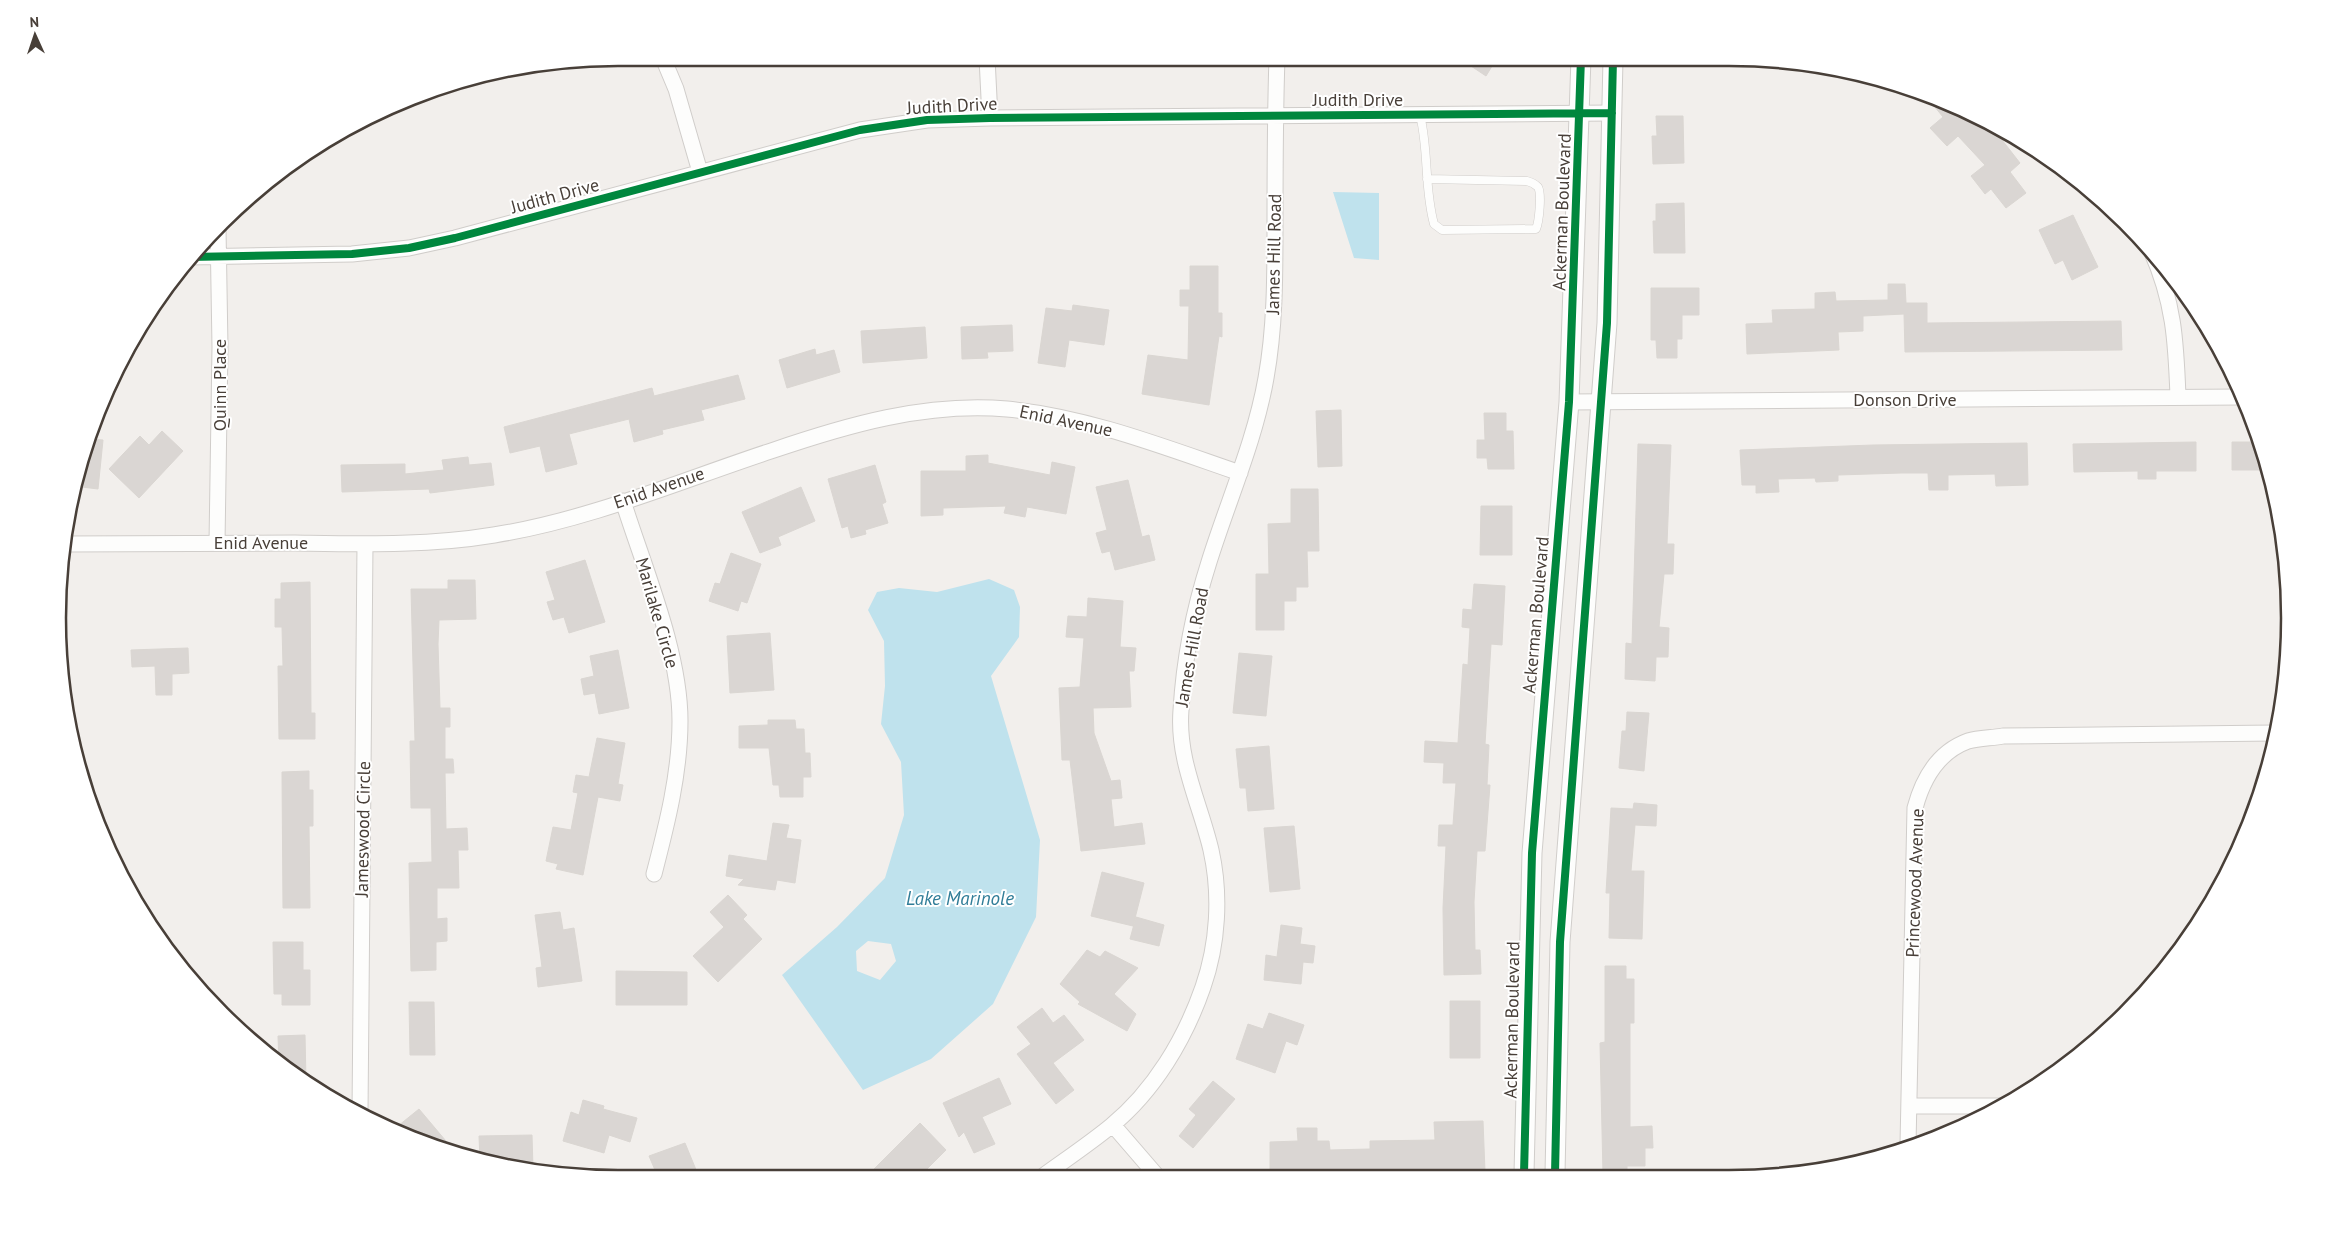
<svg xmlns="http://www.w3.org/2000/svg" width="2347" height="1236" viewBox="0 0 2347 1236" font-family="'PT Sans',sans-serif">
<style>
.water{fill:#bfe2ed;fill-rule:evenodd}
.building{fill:#dad6d3;stroke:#dad6d2}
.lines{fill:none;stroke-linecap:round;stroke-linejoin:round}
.service-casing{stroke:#d0cdca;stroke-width:9}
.minor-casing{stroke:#d0cdca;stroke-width:17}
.tertiary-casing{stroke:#d0cdca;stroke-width:21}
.service{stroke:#fdfdfc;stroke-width:8}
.minor{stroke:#fdfdfc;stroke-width:15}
.tertiary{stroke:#fdfdfc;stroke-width:19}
.cycleway-casing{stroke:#fff;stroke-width:11}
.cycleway{stroke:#00873e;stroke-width:8}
.labels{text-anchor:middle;stroke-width:4;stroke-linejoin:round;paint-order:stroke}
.street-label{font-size:18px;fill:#483f38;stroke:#fff}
.water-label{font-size:19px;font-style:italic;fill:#307d98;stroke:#fff}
.rim{fill:none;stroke:#483f38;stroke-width:2.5}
</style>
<rect width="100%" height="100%" fill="#f2efec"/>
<path class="water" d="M1333,192L1379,193V260L1354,258Z
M989,579L1014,590L1020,607L1019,637L991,676L1040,840L1036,917L993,1004L931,1059L863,1090L782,975L837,927L885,878L904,815L901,762L881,724L885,686L884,641L868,610L877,592L899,588L937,592ZM868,941L891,944L896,961L880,980L857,971L856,951Z"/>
<path class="building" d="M1459,58H1497L1486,76Z
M1926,96L1977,115L1988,122L2020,163L2010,172L2026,193L2006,208L1991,189L1985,194L1971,176L1985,165L1958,136L1947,146L1930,128L1943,117Z
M1656,116H1683L1684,163L1653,164L1652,136H1657Z
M1684,203L1685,253H1654L1653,221H1656V204Z
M2073,215L2098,267L2072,280L2063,260L2055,264L2039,230Z
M1190,266H1218V313H1222V337L1219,336L1209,405L1142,394L1148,355L1188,360L1189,306H1180V290H1190Z
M1888,284H1905L1906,303H1927V323L2121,321L2122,350L1905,352L1904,314L1863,316V331L1838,332L1839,350L1747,354L1746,324L1773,323L1772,310L1815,309V293L1835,292L1836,301L1888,300Z
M1651,288H1699V315H1682V339H1677V358H1657L1656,340H1651Z
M1073,305L1109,310L1104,345L1069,340L1065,367L1038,363L1046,308L1072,311Z
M1012,325L1013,351L987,352L988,358L962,359L961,327Z
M925,327L927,358L863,363L861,331Z
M815,349L816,355L834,350L840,372L787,388L779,360Z
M738,375L745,399L701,410L704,420L662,430L663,434L634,442L629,419L569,434L577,464L546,472L540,446L510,453L504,427L652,388L654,396Z
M1341,410L1342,466L1318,467L1316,411Z
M1484,413H1506V431H1513L1514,469H1488L1487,458H1477V440H1485Z
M162,431L183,451L139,498L109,469L140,436L149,445Z
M88,439L103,440L98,489L74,486Z
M2196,442V471H2156V479H2138V471L2074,472L2073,444Z
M2232,442H2261L2267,470H2232Z
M2027,443L2028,485L1996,486L1995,474L1948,475V490H1929L1928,473H1901L1838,475V481L1816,482L1815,478L1778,479L1779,492L1756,493V485H1742L1740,450L1873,445Z
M1638,444L1671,445L1667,544H1674L1673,574H1664L1659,627L1669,628L1668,657H1656L1655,681L1625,679L1626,643L1632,644Z
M988,455V463L1050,475L1052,462L1075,467L1066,514L1027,507L1025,517L1004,513L1006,506L943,508V515L921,516V471H966V456Z
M468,457L469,465L491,463L494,485L430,493L429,489L342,492L341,465L405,464V474L444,470L442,460Z
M875,465L886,502L882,504L888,523L865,530L866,534L851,538L848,526L842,528L828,479Z
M1128,480L1142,537L1149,535L1155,560L1115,570L1110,551L1102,553L1096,533L1107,530L1096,487Z
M801,487L815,521L778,537L781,545L760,553L742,512Z
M1291,489H1318L1319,551H1307L1308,587H1296V601H1284V630H1256V574H1269L1268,524L1291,523Z
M1481,506H1512V555H1480Z
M731,553L761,564L747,603L741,601L738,611L709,601L715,583L720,584Z
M585,560L605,622L569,633L564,617L553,620L547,602L555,600L546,572Z
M448,580H475L476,619L439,620L438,644L440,708H450V727H445V759H453L454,773H445L446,829L467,828L468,850H458L459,888H437V919L447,918V941L436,942V970L411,971L409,863L432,862L431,808H411L410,741H415L411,589H448Z
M310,582L311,713H315V739H279L278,666H283L282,627H275V599H281V583Z
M1474,584L1505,586L1502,645L1491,644L1485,744L1489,745L1487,785H1490L1485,851H1477L1474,902L1475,950H1480L1481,974L1444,975L1443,908L1446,846H1438L1439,825H1453L1456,783H1443L1444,763L1424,762L1425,741L1458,743L1463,664L1468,665L1470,628L1462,627L1463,609L1472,610Z
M1088,598L1123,601L1120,647L1136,648L1134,671H1129L1131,707L1093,708L1094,733L1111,781L1120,780L1122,798L1111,799L1114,827L1142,823L1145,844L1081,851L1070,760H1062L1059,688L1080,687L1084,638L1066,637L1068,616L1087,617Z
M770,633L774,690L730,693L727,636Z
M188,648L189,673L172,674V695H156L155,666L132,667L131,650Z
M618,650L629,708L599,714L595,693L584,695L581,679L594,676L590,656Z
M1239,653L1272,656L1266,716L1233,713Z
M1627,712L1649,713L1644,771L1619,768L1622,731H1626Z
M768,720H795L796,729H804L805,753H810L811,777H803V797H780L779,785H773L769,748H739V726L768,725Z
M597,738L625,743L618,784L623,785L620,801L598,797L583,875L556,869L558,864L546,861L553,827L571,830L578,793L573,792L576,775L589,777Z
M1269,746L1274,809L1248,811L1246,788H1240L1236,749Z
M309,771V790H313V826H309L310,908H283L282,772Z
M1634,803L1657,805L1656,826L1635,825L1631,871H1644L1642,939L1609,938L1610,893H1606L1611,808L1633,809Z
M773,823L789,825L786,838L801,840L795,883L777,880L775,890L738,885L744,879L726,876L729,855L767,861Z
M1294,826L1300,889L1270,892L1264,828Z
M1102,872L1144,883L1133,926L1091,916Z
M728,895L747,915L743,919L762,939L718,982L693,956L724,927L710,912Z
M560,912L563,930L574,928L582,981L538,987L536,968L542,967L535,915Z
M1136,917L1164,925L1159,946L1130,939Z
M1281,925L1302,928L1300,944L1315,946L1313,963L1303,962L1301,984L1264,980L1266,955L1277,957Z
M273,942H303V970H310V1005H282V994H274Z
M1087,950L1100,957L1105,951L1138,968L1114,994L1136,1014L1127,1031L1078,1004L1080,1002L1060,984Z
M1605,966H1626V979H1634V1023H1630V1127L1652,1126L1653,1148H1645V1166H1627V1174H1603L1600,1043L1605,1042Z
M616,971L687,972V1005H616Z
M1450,1001H1480V1058H1450Z
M409,1002H434L435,1055H410Z
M1042,1008L1053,1023L1064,1015L1084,1040L1053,1063L1074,1090L1056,1104L1017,1054L1031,1044L1017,1027Z
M1269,1013L1304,1025L1297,1045L1286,1041L1275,1073L1236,1059L1248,1024L1263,1029Z
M305,1035L306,1081L279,1064L278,1036Z
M999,1078L1011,1104L982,1117L995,1144L974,1153L964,1132L959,1137L943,1103Z
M1213,1081L1235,1099L1193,1148L1179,1136L1196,1115L1189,1109Z
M583,1100L604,1106L603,1109L637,1118L630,1142L609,1135L604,1153L563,1141L571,1112L579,1115Z
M419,1109L456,1153L405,1134L398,1126Z
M1483,1121L1485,1172H1436V1170L1350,1172V1170L1270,1172V1142L1298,1141L1297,1128H1317V1141H1329L1330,1150L1370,1149V1141L1435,1140L1434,1122Z
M920,1123L946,1150L924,1172L920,1168L911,1176H867Z
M532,1135L533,1169L512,1166V1161L480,1160L479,1136Z
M685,1143L699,1177H658L649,1156Z"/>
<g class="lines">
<g class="service-casing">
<path id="service" d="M1420,115C1429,151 1424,188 1434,224L1442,230L1536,229C1539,222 1542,194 1538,187C1535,184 1531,182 1527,181L1427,179"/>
</g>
<g class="minor-casing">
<path id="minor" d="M663,58L676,89L700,172
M987,58L990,118
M2150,248C2174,301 2176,341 2178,397
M190,257L352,254L409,248L455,238L860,130L927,120L990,118L1612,113
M1569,402L2241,397
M623,501C644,568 680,651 680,721C680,773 667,824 654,874
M217,543L220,347L218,228
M65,544C141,543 218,543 295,543C361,544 428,546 494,535C589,520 680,481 771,451C847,425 926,402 1007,409C1088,417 1164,447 1240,473
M1909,1106H1999
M360,1114L365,544
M1113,1125L1157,1176
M1908,1145L1915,808C1923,778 1938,752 1968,741C1979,738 1992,738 2003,736L2275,733
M1043,1176C1065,1160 1089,1144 1111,1126C1154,1091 1185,1039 1203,987C1218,944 1221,895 1211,850C1200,803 1177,760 1181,710C1184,660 1194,609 1209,562C1228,501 1255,441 1266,378C1275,328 1275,277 1275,227C1275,171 1275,115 1277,58"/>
</g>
<g class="tertiary-casing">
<path id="tertiary" d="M1524,1174L1532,853L1569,402L1581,58
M1555,1174L1560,942L1607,323L1613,59"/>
</g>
<use href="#service" class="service"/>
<use href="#minor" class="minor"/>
<use href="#tertiary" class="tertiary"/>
<g class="cycleway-casing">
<path id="cycleway" d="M190,257L352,254L409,248L455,238L860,130L927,120L990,118L1612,113
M1524,1174L1532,853L1569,402L1581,58
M1555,1174L1560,942L1607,323L1613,59"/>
</g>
<use href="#cycleway" class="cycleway"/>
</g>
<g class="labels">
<g class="street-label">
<text x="1358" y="106">Judith Drive</text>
<text transform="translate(952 106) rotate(-3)" y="6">Judith Drive</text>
<text transform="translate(555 196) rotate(-15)" y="6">Judith Drive</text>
<text transform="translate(1562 212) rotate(-88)" y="6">Ackerman Boulevard</text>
<text transform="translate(1274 254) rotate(-89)" y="6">James Hill Road</text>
<text transform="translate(220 385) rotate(-90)" y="6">Quinn Place</text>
<text x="1905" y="406">Donson Drive</text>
<text transform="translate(1066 421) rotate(12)" y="6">Enid Avenue</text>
<text transform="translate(659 488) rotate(-19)" y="6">Enid Avenue</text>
<text x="261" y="549">Enid Avenue</text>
<text transform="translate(657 613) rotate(74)" y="6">Marilake Circle</text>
<text transform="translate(1536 615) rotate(-85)" y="6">Ackerman Boulevard</text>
<text transform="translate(1192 647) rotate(-80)" y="6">James Hill Road</text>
<text transform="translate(363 829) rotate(-89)" y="6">Jameswood Circle</text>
<text transform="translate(1915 883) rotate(-88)" y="6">Princewood Avenue</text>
<text transform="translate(1512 1020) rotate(-89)" y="6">Ackerman Boulevard</text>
</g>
<g class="water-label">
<text x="960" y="905">Lake Marinole</text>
</g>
</g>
<path d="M0 0H2347V1236H0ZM618 66H1729A552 552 0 0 1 2281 618V618A552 552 0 0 1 1729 1170H618A552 552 0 0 1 66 618V618A552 552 0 0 1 618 66Z" fill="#fff" fill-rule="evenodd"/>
<path class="rim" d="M618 66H1729A552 552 0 0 1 2281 618V618A552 552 0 0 1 1729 1170H618A552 552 0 0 1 66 618V618A552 552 0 0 1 618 66Z"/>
<g transform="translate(35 35) rotate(357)" stroke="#ffffff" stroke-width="4" paint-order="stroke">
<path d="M0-4L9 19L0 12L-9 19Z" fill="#483f38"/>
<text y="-8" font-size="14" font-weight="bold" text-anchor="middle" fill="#483f38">N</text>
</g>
</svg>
